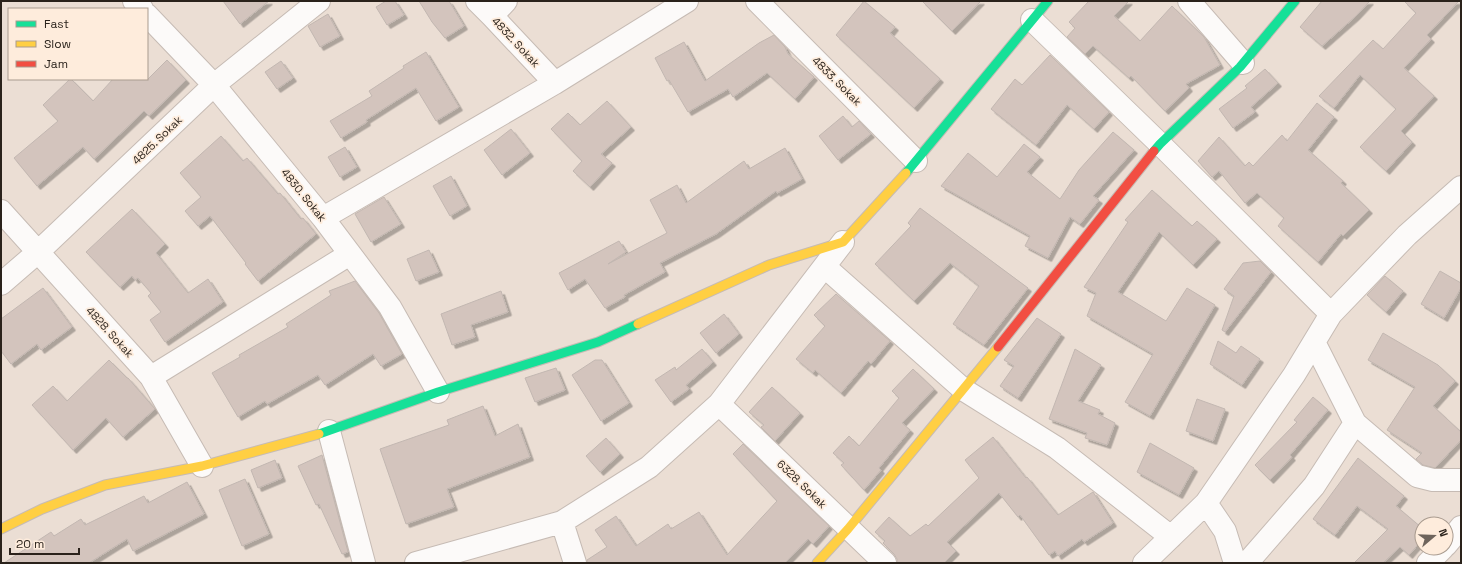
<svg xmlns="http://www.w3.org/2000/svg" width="1462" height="564" viewBox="0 0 1462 564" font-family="'Space Grotesk',sans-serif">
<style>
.building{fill:#d3c4bd;stroke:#c2b7b1;filter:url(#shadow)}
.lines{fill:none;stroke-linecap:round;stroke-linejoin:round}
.street-casing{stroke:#c6bbb4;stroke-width:24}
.fast-casing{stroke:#c6bbb4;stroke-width:11}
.slow-casing{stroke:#c6bbb4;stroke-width:11}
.jam-casing{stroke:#c6bbb4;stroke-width:11}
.street{stroke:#fcfaf9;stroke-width:22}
.fast{stroke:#16e098;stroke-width:9}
.slow{stroke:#ffcf43;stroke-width:9}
.jam{stroke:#f24e42;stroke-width:9}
.labels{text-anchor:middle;stroke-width:3.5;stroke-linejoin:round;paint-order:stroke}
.street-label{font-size:11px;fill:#2a221b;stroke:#feecdc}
</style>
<defs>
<filter id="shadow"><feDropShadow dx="3.5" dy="3.5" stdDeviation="0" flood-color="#0004"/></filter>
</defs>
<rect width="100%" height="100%" fill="#ebded4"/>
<path class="building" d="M223,1H269L240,24Z
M386,1H395L404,15L387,25L376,7Z
M419,1H449L464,26L445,38L432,22Z
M864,1L895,27L890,33L940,79L914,108L836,35Z
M922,1H981L952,31Z
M1089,1H1129L1114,16L1140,41L1172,6L1204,37L1220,65L1186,84L1189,88L1165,111L1131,76L1129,78L1093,46L1085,54L1067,37L1075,28L1069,22Z
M1322,1H1370L1356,16L1322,46L1300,27Z
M1404,1H1459L1427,35L1431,39L1404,68L1434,96L1401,131L1412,142L1386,171L1360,147L1396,109L1360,75L1334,108L1319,96L1373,40L1383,49L1416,13Z
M328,14L340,36L320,47L308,26Z
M774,35L785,47L788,54L814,77L795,99L767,73L733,97L728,89L688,112L669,80L667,81L655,58L684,42L705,81L759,43Z
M426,52L459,107L436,121L416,88L366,120L367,122L341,138L330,121L372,96L369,91L404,68L403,66Z
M1050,55L1109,112L1094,129L1067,105L1036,145L991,109L1015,79L1022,85Z
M167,60L186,80L149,116L144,111L94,159L83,147L37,186L14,158L58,121L43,105L70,79H71L93,101L113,79H148Z
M281,61L293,78L277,89L265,72Z
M1265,69L1278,83L1251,107L1255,112L1233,128L1219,109L1247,88L1245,86Z
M607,101L631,127L601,154L612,163L590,187L573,171L582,161L551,129L568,113L580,125Z
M1317,103L1334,117L1308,150L1343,181L1341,183L1369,210L1343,236L1341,234L1318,262L1278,226L1284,218L1257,193L1245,203L1219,171L1212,177L1198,161L1219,137L1245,166L1249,162L1253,166L1282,135L1287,141Z
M843,116L852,127L859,121L871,134L838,160L819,136Z
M511,129L530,153L502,175L484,150Z
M1113,132L1134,150L1093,196L1099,200L1080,224L1070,217L1048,258L1025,246L1030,236L941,186L968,153L997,177L1024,144L1040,157L1027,172L1060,199L1079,170Z
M221,136L243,161L247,158L278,194L280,193L301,219L303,218L316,234L258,281L245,264L246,263L210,216L198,226L185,211L201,197L180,173Z
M345,147L357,167L340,177L328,157Z
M785,148L802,179L777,193L776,191L716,234L660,263L665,272L624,295L625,297L605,308L585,279L568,290L559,273L619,241L626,252L608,264L667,233L650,200L677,185L686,203L744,161L749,169Z
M451,176L467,206L450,216L433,186Z
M1152,190L1192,226L1197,221L1217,239L1193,265L1159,232L1118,292L1166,321L1187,288L1215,305L1150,416L1125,402L1153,354L1087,316L1096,293L1084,287L1128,222L1125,220Z
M384,197L401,224L371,242L355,214Z
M920,208L1028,288L984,345L953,324L979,286L950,263L914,301L875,264L911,226L908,223Z
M132,209L165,244L156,253L188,293L208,279L223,302L165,342L150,320L161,312L148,296L151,293L138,278L135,280L132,276L120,287L86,252Z
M429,250L439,272L416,281L407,259Z
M1260,261L1271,272L1225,332L1222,330L1234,296L1224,289L1243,263Z
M1440,271L1461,283V288L1444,318L1421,304Z
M1385,276L1403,291L1386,312L1367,295Z
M355,281L379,313L402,354L381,366L373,354L325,385L318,375L267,404L265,401L238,417L212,373L240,357L239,355L288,327L286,324L331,295L329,291Z
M43,288L72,327L41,350L37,344L11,364L1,351V319Z
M501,291L508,312L471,325L475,337L452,345L441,314Z
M836,294L890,341L871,364L868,361L841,393L815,370L813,373L796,359L825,326L814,315Z
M724,314L739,334L716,353L700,333Z
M1037,318L1061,334L1018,398L1000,386L1014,366L1004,360Z
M1383,333L1438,365L1455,381L1433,406L1461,432V440L1435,468L1423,465L1416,459L1422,453L1387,430L1415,387L1368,360Z
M1218,341L1236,353L1241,346L1260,359L1242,385L1210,364Z
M702,349L713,362L686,385L689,389L671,402L655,380L675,367L676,370Z
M1075,349L1101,365L1078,401L1100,410L1098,414L1115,423L1107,445L1085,438L1087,433L1049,419Z
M109,360L127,378H128L155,409L123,437L106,418L73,450L32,405L53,386L67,401Z
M595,360H602L629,403L601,421L572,375Z
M556,368L565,390L535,402L525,378Z
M913,369L934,389L902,423L910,430L879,468L881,470L864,490L841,465L844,463L833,453L849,436L859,446L899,398L892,391Z
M772,387L800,413L775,441L761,427L764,425L749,412Z
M1313,397L1328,410L1290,455L1292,457L1270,480L1255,465L1297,422L1294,420Z
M1197,399L1225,409L1213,441L1186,431Z
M483,406L495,436L518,424L530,457L447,489L454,507L406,524L380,449L449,425L447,420Z
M993,437L1026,478L1027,477L1058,515L1093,492L1113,523L1084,542L1082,539L1058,556L1055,551L1049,555L1020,515L1018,517L999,493L947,542L956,551L944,563H897V559L894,554L883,543L885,541L875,532L889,517L910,536L926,524L928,526L979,478L965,460Z
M606,438L620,454L600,472L586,456Z
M1150,443L1194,468L1179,495L1137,472Z
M743,444L829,526L813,544L808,539L785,563H587V560L607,547L595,530L616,516L636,546L668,524L671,529L699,512L727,555L777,501L733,454Z
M322,455L348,552L342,554L319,504L316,505L298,466Z
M1358,458L1404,496L1396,506L1422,528V540L1409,555L1400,547L1383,563H1354L1388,529L1357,506L1335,535L1313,519Z
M275,460L282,478L258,488L251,470Z
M245,479L269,534L242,546L219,490Z
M187,482L204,514L133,551L127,539L89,563H4L51,532L54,536L81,519L85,525L144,496L148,503Z"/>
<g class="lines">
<g class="street-casing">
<path id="street" d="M134,1L142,9
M477,1L492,16L555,83
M757,1L916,161
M1189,1L1243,63
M147,15L214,85L323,218L390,307L438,392
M492,16L506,1
M1032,20L1160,144L1331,314
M1,211L151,377L202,466
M323,218L555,83L687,1
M825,267L964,390L1057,448L1171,537
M1,284L38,252L214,85L319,1
M1314,342L1355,423L1417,476L1433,480H1461
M151,377L350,254
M719,404L885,563
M329,431L364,563
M1206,503L1225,531L1235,563
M562,522L575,563
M1446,545L1461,527
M416,563L562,522L649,467L719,404L843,242
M1144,563L1206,503L1294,375L1331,314L1407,235L1461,187
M1247,563L1314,486L1355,423
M1428,563L1443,548"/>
</g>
<g class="fast-casing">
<path id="fast" d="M1154,151L1160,144L1240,67L1295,1
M906,173L1048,1
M319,434L438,392L598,342L638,324"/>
</g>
<g class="slow-casing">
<path id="slow" d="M638,324L769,265L843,242L906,173
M1,529L42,509L105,485L202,466L319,434
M817,563L848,529L998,347"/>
</g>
<g class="jam-casing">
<path id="jam" d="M998,347L1154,151"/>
</g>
<use href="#street" class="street"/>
<use href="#fast" class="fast"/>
<use href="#slow" class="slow"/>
<use href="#jam" class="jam"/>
</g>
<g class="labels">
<g class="street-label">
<text transform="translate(516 42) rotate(47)" y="4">4832. Sokak</text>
<text transform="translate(837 81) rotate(45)" y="4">4833. Sokak</text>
<text transform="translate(157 140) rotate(-44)" y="4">4825. Sokak</text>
<text transform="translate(304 195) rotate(51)" y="4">4830. Sokak</text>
<text transform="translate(110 332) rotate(48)" y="4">4828. Sokak</text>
<text transform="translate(802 484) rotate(44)" y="4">6328. Sokak</text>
</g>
</g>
<rect width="1462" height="564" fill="none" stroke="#2a221b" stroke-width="4"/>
<rect x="8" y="8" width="140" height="72" fill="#feecdc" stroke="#a99b8f"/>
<rect x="16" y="21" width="20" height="6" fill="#16e098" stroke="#a99b8f"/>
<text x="44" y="28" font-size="12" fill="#2a221b">Fast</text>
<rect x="16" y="41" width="20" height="6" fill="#ffcf43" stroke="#a99b8f"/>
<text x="44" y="48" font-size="12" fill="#2a221b">Slow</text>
<rect x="16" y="61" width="20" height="6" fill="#f24e42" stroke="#a99b8f"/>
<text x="44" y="68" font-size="12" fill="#2a221b">Jam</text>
<g transform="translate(1434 536) rotate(71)"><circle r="19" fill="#feecdc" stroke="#a99b8f"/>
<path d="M0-3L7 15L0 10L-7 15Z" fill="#6e645c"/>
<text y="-6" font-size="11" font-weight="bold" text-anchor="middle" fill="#2a221b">N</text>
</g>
<path d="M10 548v6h69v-6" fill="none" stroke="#2a221b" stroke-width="2"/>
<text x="16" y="548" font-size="12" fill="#2a221b" stroke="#feecdc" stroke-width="3" paint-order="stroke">20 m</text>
</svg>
